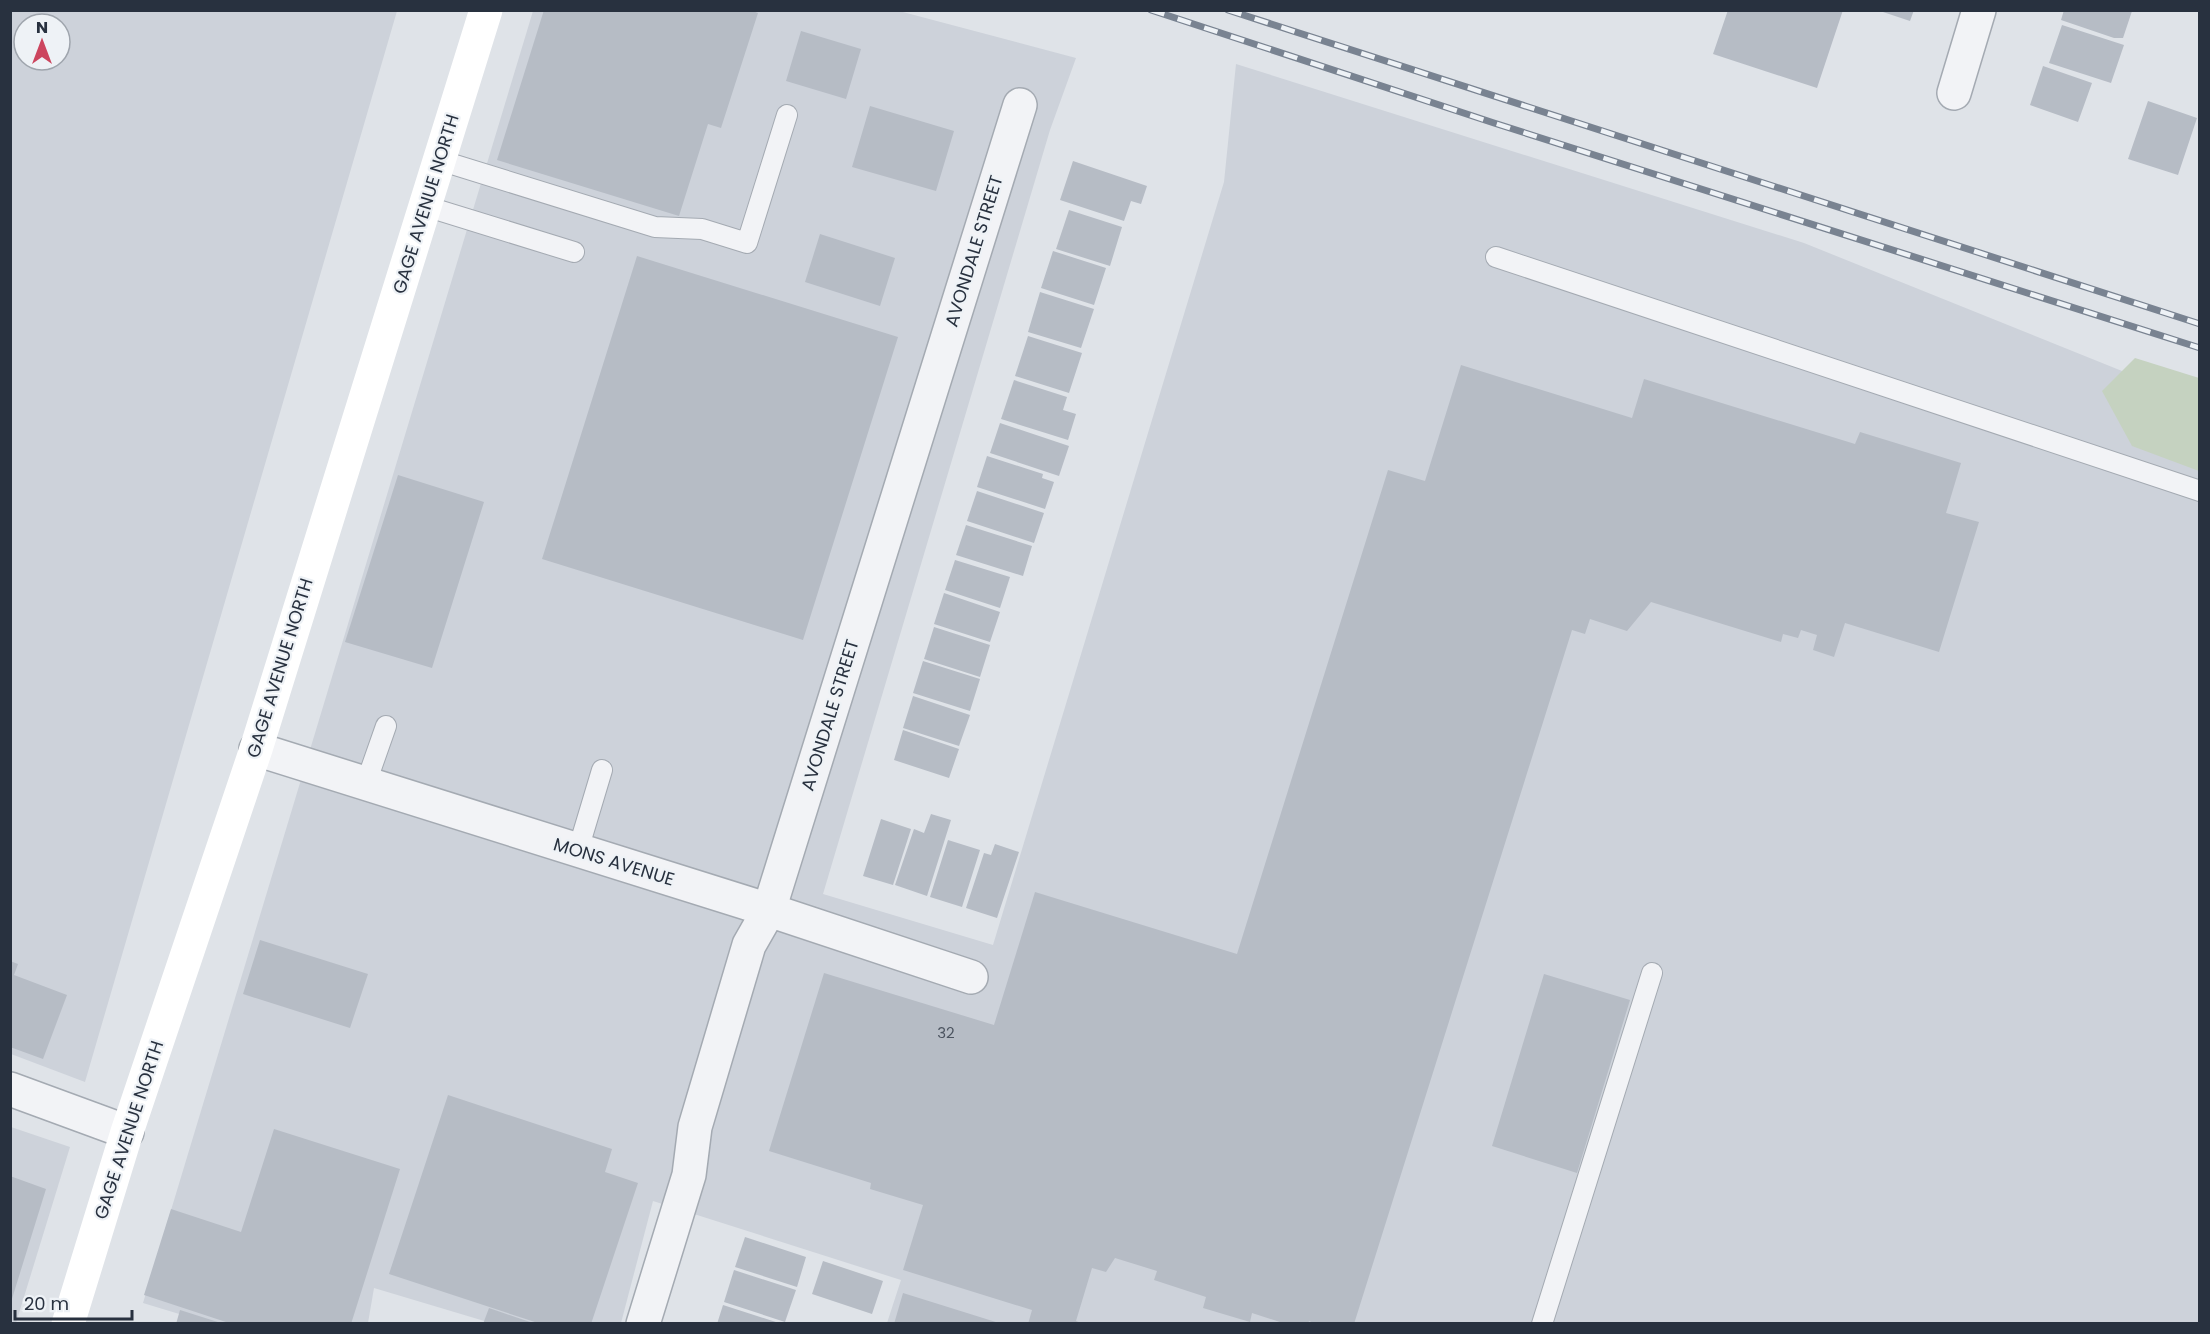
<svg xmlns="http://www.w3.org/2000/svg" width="2210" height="1334" viewBox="0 0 2210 1334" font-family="Poppins,sans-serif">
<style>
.built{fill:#cdd2da;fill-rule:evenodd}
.green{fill:#c5d2c0}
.building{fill:#b6bcc5}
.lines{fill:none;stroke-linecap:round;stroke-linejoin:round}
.service-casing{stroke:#a4aab2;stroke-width:22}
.minor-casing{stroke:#a4aab2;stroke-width:36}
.service{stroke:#f2f3f6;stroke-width:20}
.minor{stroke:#f2f3f6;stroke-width:33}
.secondary{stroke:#fff;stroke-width:33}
.rail-casing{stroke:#798391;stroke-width:7}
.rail{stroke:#eef2f6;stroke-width:4.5;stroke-dasharray:14;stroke-linecap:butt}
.labels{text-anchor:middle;stroke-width:4.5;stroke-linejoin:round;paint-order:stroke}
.number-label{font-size:15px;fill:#4c5460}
.street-label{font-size:18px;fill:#28313f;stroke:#eef2f6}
</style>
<rect width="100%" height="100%" fill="#dfe3e8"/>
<path class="built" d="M10,11H397L85,1082L11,1054ZM24,24H60V60H24Z
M533,11H899L1076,58L1050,130L823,894L993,945L1224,182L1236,64L1804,243L2199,402V1323H887L901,1280L653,1201L621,1323H491L374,1288L368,1323H209L143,1303Z
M11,1127L70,1147L16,1323L11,1324Z"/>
<path class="green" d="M2135,358L2199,378V471L2132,446L2102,391Z"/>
<path class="building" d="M544,10H750L758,13L721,128L708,124L679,216L497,160Z
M1728,10H1843L1817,88L1713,54Z
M1877,10H1914L1910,21Z
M2064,10H2130L2132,11L2123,38H2114L2061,20Z
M2062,25L2124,45L2111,83L2049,63Z
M801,31L861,49L846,99L786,81Z
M2043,66L2092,83L2078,122L2030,105Z
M2148,101L2197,118L2178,175L2128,159Z
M870,106L954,131L936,191L852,167Z
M1073,161L1147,186L1141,204L1131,201L1124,221L1060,200Z
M1069,210L1122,227L1110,266L1056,249Z
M820,234L895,258L880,306L805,282Z
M1053,251L1106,268L1094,305L1041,288Z
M637,256L898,337L803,640L542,559Z
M1040,292L1094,309L1081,348L1028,332Z
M1028,336L1082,353L1069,393L1015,376Z
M1461,365L1632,418L1644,379L1855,444L1860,432L1961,463L1946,513L1979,522L1939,652L1845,623L1834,657L1813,650L1817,635L1801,630L1798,638L1783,634L1781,642L1651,602L1627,631L1590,619L1585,634L1572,630L1354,1324H1316L1309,1321L1308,1324H1286L1252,1313L1250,1322L1203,1308L1206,1297L1154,1280L1157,1271L1115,1258L1106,1272L1092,1268L1076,1321L1083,1324H1028L1032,1310L903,1270L923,1205L870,1189L871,1183L769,1151L824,973L994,1025L1035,892L1237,954L1388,470L1425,481Z
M1014,380L1067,397L1063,410L1076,414L1068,440L1001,419Z
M1000,423L1069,446L1059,476L990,453Z
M987,456L1043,474L1042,478L1054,482L1045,509L977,487Z
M398,475L484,502L432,668L345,642Z
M977,491L1044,513L1034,543L967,521Z
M966,525L1032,546L1023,576L956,555Z
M955,560L1010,577L1000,608L945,590Z
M944,593L1000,612L990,642L934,624Z
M934,627L990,645L980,677L924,659Z
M923,661L980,679L970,711L913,693Z
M913,696L970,715L959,746L903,728Z
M903,730L959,749L949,778L894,760Z
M931,814L951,820L927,896L895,885L914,829L924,833Z
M881,819L911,829L893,885L863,876Z
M948,840L980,850L962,907L930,897Z
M995,844L1019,852L997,918L966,908L984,853L991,855Z
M260,940L368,974L350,1028L243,994Z
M10,961L18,964L14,975L67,995L43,1059L10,1047Z
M1544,974L1630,1000L1577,1173L1492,1146Z
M448,1095L612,1149L605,1172L638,1183L591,1324H541L389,1274Z
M274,1129L400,1169L351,1324H232L144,1295L171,1209L241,1232Z
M10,1176L46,1189L11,1302H10Z
M745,1237L806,1257L797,1287L735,1267Z
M823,1261L883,1281L872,1314L812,1294Z
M734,1270L796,1290L785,1322L724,1302Z
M903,1293L999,1323V1324H894Z
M723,1305L779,1323V1324H717Z
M489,1308L533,1323V1324H483Z
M180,1310L221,1323V1324H176Z"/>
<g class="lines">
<g class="service-casing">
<path id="service" d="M439,160L655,227L702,229L747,243L787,115
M425,206L574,252
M1496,257L2200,491
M366,783L386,726
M578,850L602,770
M1542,1324L1652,973"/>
</g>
<g class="minor-casing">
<path id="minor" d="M1954,93L1979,10
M256,749L769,910L971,977
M10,1089L127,1132
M643,1324L689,1175L695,1127L749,945L769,910L1020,105"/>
</g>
<use href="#service" class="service"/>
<use href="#minor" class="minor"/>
<path class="secondary" d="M68,1324L127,1132L256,749L486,10"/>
<g class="rail-casing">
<path id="rail" d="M1151,10L1494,123L2200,348
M1228,10L2200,324"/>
</g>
<use href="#rail" class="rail"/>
</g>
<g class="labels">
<g class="number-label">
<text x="946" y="1038">32</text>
</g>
<g class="street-label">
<text transform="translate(426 204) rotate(-73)" y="6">GAGE AVENUE NORTH</text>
<text transform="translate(974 251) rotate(-73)" y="6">AVONDALE STREET</text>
<text transform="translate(280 668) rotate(-73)" y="6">GAGE AVENUE NORTH</text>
<text transform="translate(830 715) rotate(-73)" y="6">AVONDALE STREET</text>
<text transform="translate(614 862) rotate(17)" y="6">MONS AVENUE</text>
<text transform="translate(129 1130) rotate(-72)" y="6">GAGE AVENUE NORTH</text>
</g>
</g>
<rect width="2210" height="1334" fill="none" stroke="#28313f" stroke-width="24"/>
<g transform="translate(42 42)"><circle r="28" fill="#eef2f6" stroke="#9fa5ad" stroke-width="1.5"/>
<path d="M0-4.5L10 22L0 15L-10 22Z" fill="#cc455e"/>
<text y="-9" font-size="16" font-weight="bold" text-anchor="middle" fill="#28313f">N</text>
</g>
<path d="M15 1310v9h117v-9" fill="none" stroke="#28313f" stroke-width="3"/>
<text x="24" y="1310" font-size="18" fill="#28313f" stroke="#eef2f6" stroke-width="4.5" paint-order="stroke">20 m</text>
</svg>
